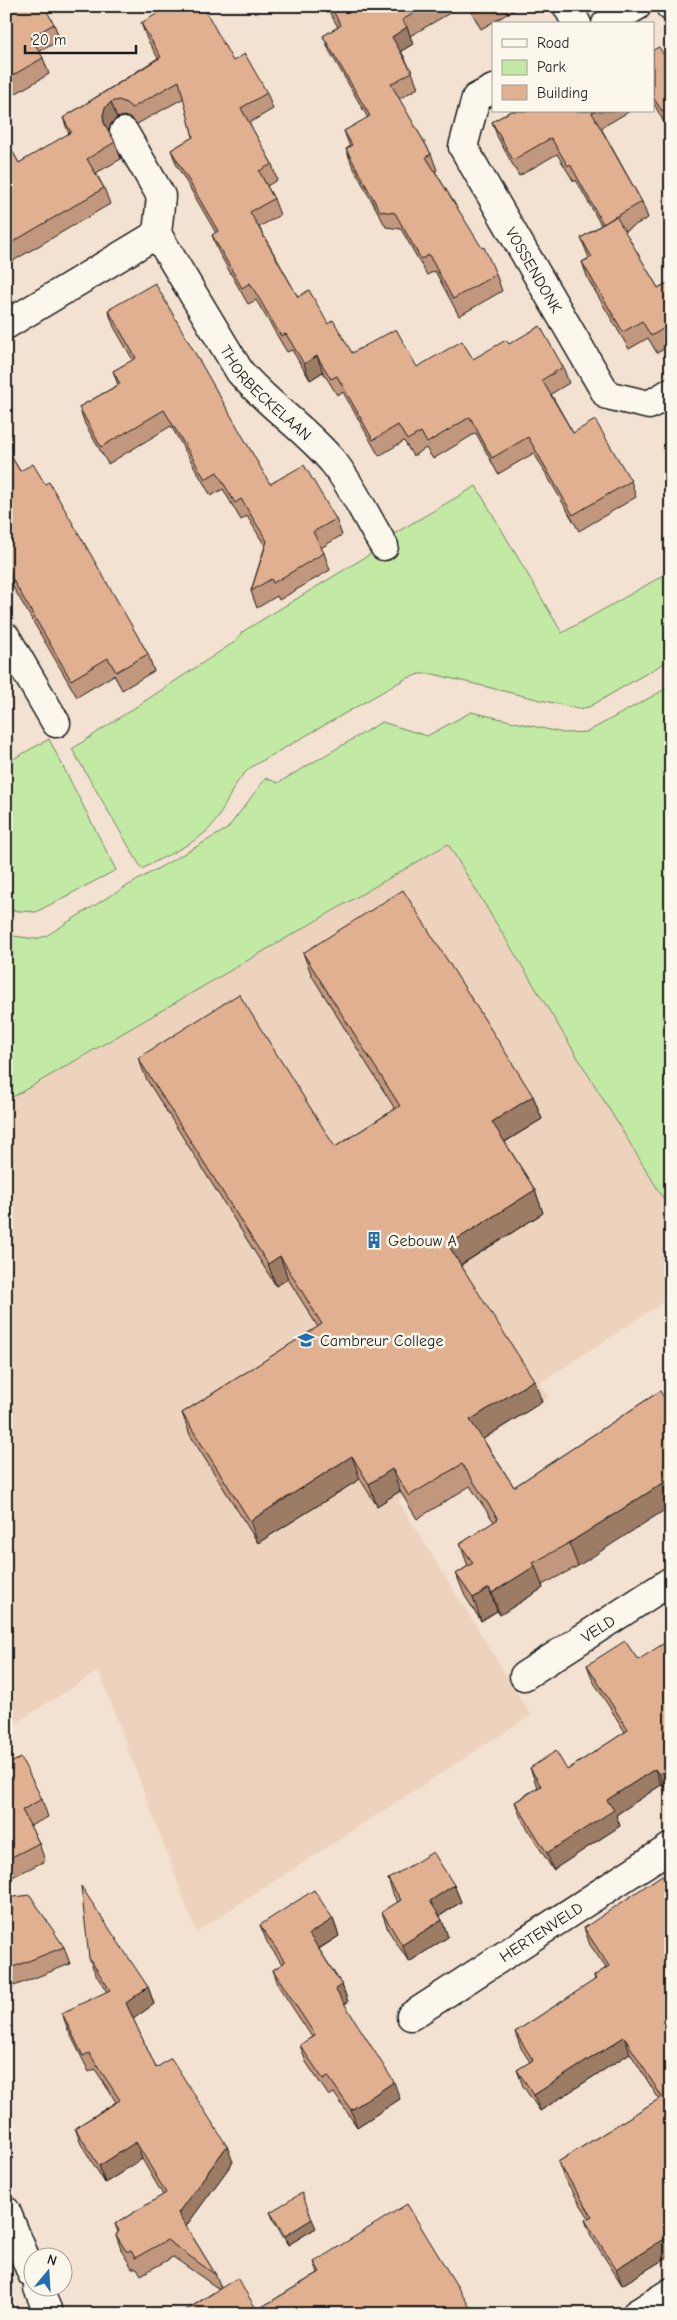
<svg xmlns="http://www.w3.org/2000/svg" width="677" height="2320" viewBox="0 0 677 2320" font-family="'Comic Neue',sans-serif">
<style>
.built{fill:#edd3be}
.green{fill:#c3eaa5;stroke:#708360}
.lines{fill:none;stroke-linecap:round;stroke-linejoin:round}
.street-casing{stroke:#1c1c1c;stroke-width:31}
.secondary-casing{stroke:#1c1c1c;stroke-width:31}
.street{stroke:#fbf7ec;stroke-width:28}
.secondary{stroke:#fbf7ec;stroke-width:28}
.wall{fill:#c1977d;stroke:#1c1c1c}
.shaded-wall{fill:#9d7b66;stroke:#1c1c1c}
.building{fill:#e0b091;stroke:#1c1c1c}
.labels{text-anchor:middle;stroke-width:5;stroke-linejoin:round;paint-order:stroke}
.street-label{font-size:16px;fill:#1c1c1c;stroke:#fbf7ec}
.poi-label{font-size:16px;fill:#1c1c1c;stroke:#fbf7ec;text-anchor:start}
</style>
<rect width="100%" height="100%" fill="#f3e2d1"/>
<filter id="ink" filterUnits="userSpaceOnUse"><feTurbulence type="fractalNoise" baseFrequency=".02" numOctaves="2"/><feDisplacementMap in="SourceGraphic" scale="10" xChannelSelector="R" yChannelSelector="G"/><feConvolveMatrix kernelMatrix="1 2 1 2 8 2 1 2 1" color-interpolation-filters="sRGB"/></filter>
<g filter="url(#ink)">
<path class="built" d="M671,735V1297L540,1383L549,1397L398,1500L531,1715L196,1932L99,1671L6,1729V1101L492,819Z"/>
<path class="green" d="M476,486L562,633L671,571V659L589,707L578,709L433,674H420L405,679L253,766C229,783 228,810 209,829C193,845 162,857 142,869L72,749L236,641L242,632L372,553L376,558L398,546L392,535Z
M671,686V1211L448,844L6,1101V935L36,939L46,936L108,897L227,829L266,778L278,783L382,722L427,736L471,712L563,733L587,732Z
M49,739L116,870L36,912L6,910V763Z"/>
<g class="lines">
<g class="street-casing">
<g id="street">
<path d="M567,6L577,24"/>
<path d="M670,6L671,7"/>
<path d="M606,24L637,6"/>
<path id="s1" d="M493,89L476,98L463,147L607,395L649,405L671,392"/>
<path d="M124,132L161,196L157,234"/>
<path id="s2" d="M6,325L157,234L240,372C268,405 306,429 334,463C351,484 369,522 384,546"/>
<path d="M6,637L56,723"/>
<path id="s3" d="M524,1676L671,1581"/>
<path id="s4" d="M411,2016L671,1847"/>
<path d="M636,2314L671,2292"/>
</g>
</g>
<g class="secondary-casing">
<path id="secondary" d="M6,2211L32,2274
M38,2288L49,2314"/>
</g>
<use href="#street" class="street"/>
<use href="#secondary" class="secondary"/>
</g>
<path class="wall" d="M6,6L54,24L60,40L39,52L43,58L49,74L6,99Z
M59,6H72L62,12Z
M326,6H462L410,36L413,44L401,51L412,72L418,88L399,99L431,154L437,170L435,171L496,274L502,291L459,316L435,271L427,275L401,229L386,227L352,165L346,149L350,147L344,131L368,118L330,52L323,36L338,27Z
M468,6H519V7L481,29Z
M141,23L233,61L267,93L273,109L249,123L272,164L277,180L267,186L274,199L280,215L259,227L298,297L328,324L352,353L417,367L473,359L509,344L563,367L569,383L551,394L573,433L631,481L636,497L579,531L534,453L498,474L476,433L433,459L426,448L413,456L404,441L379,456L343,392L337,395L323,372L310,380L292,350L287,352L256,300L248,304L218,251L212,235L216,233L177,166L171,150L193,137L184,98L137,124L132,119L124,116L117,118L111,124L109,131L115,142L121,159L96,173L104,188L110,204L6,265V140L19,163L69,134L63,118L158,58L147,39Z
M653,50L671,67V126L667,128L653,102Z
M511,111H630L601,128L642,202L648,218L624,231L658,288L671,281V345L657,353L648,338L629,349L588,279L582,262L589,258L581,238L601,225L576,180L574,182L557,154L519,176L498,138L492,122Z
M108,310L270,484L336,519L342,535L321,548L324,553L330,570L279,600L277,596L257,608L251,591L265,546L247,516L241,520L223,489L211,496L171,426L108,464L85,424L79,407L118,385L113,371L133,360L114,327Z
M6,448L20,471L45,484L148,654L154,671L122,690L114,675L77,697L6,575Z
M303,953L533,1096L542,1119L505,1142L535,1190L543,1213L461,1265L542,1402L483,1439L514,1487L660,1391L578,1566L542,1585L543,1588L500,1615L497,1611L481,1621L465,1596L456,1574L468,1566L460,1544L494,1522L470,1486L417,1519L400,1491L377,1506L360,1479L258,1543L190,1435L182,1413L318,1327L288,1279L276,1286L147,1080L138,1058L335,1147L395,1109L312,976Z
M671,1649V1787L665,1791L661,1785L616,1815L620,1826L553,1870L521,1818L515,1802L538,1787L536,1784L530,1768L567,1770L625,1732L593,1681L587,1665L638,1660Z
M6,1765L42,1799L48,1817L30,1826L39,1843L45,1861L6,1880Z
M388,1879L454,1885L461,1902L440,1916L448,1937L409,1962L388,1930L382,1912L398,1902L394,1896Z
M671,1887V2255L622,2285L591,2236L585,2220L589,2218L564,2178L558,2162L659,2099L630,2053L540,2111L523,2086L517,2070L530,2062L521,2048L515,2032L595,1980L594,1976L606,1968L590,1945L584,1928Z
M6,1898L64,1947L70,1964L14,1986L6,1966Z
M333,1919L339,1936L319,1949L342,1985L348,2002L344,2004L400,2099L357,2127L334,2093L329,2096L306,2062L300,2045L312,2037L279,1987L273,1970L282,1964L267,1942L260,1925Z
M89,1958L148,1987L154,2004L133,2019L156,2068L233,2162L186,2226L216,2275L221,2288L257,2310L318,2273L314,2262L474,2314H180L219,2289L173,2257L141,2275L137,2268H132L122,2252L116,2235L118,2232L115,2224L163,2195L142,2159L105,2183L81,2144L75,2128L116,2102L95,2069L89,2072L68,2030L62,2013L107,1992L96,1975Z
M270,2212L316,2228L288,2245L274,2221Z"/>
<path class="shaded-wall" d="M407,27L413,44L398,53L392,37Z
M111,102L117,118L111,124L108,132L104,123L103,115L105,108Z
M317,356L323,372L310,380L304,364Z
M533,1096L542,1119L501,1144L492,1122Z
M535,1190L543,1213L457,1267L448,1245Z
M280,1256L288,1279L276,1286L268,1264Z
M534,1380L542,1402L478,1442L470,1420Z
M352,1456L360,1479L258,1543L250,1521Z
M392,1469L400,1491L377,1506L369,1484Z
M671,1478V1506L578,1566L569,1543Z
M535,1566L543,1588L500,1615L492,1593Z
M489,1588L497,1611L481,1621L473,1598Z
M671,1767V1787L665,1791L659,1774Z
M655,1769L661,1785L616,1815L620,1826L553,1870L547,1853L607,1800Z
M454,1885L461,1902L436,1918L430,1901Z
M333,1919L339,1936L315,1951L309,1934Z
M442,1920L448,1937L409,1962L402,1945Z
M342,1985L348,2002L341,2006L335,1989Z
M148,1987L154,2004L132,2020L126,2003Z
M624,2037L630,2053L540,2111L534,2095Z
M394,2082L400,2099L357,2127L351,2110Z
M136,2142L142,2159L105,2183L99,2166Z
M227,2146L233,2162L184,2229L178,2213Z
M312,2219L316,2228L288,2245L285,2236Z
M671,2235V2255L622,2285L616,2269Z"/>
<path class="building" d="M6,6H44L54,24L31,37L43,58L6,79Z
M171,6H203L233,61L245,54L267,93L241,108L272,164L259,171L274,199L250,212L298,297L309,290L328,324L333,320L352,353L396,329L417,367L462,341L473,359L506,340L509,344L540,326L563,367L542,380L573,433L595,420L631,481L573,515L528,437L492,458L470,417L427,443L421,432L407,440L398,425L373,440L337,376L331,379L317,356L304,364L286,334L281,336L250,283L242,288L212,235L218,231L171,150L193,137L179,81L132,108L126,103L119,100L111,102L105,108L103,115L104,123L115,142L87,159L104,188L6,246V140L19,163L71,132L63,118L161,57L141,23Z
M330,6H427L402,20L407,27L392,37L412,72L391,84L431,154L426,157L482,248L484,247L496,274L453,299L429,255L421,259L395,213L380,211L346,149L352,145L344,131L370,116L323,36L341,25Z
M472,6H485L475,12Z
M659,47L671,67V106L662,111L653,97V50Z
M511,111H595L592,113L642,202L603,224L570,164L568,166L551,138L513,160L492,122Z
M616,216L658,288L671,281V324L651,336L642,321L623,332L582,262L592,257L581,238Z
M155,283L270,484L304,465L336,519L313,532L324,553L273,583L271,579L251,591L267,541L241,499L235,503L217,472L205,479L164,410L101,447L79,407L120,384L113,371L136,358L108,310Z
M6,448L20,471L33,464L45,484L49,482L148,654L116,672L108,658L71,680L6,568Z
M403,890L533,1096L492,1122L535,1190L448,1245L534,1380L470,1420L514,1487L660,1391L671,1408V1478L569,1543L533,1563L535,1566L492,1593L489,1588L473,1598L456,1574L473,1563L460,1544L498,1519L462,1464L409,1496L392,1469L369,1484L352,1456L250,1521L182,1413L322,1324L280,1256L268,1264L138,1058L239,994L335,1147L400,1106L303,953Z
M625,1641L638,1660L666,1642L671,1649V1767L659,1774L655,1769L607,1800L614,1810L547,1853L515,1802L541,1786L530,1768L556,1751L567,1770L628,1730L587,1665Z
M21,1758L42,1799L22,1810L39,1843L6,1860V1765Z
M433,1852L454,1885L430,1901L442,1920L402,1945L382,1912L401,1900L388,1879Z
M662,1875L671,1887V2235L616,2269L585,2220L592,2216L558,2162L662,2097L624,2037L534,2095L517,2070L533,2060L515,2032L596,1979L594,1976L609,1966L584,1928Z
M81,1886L148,1987L126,2003L156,2068L171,2058L227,2146L178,2213L216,2275L167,2240L135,2258L131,2251H126L116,2235L119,2231L115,2224L166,2193L136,2142L99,2166L75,2128L120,2100L89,2053L83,2056L62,2013L110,1990L89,1958Z
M314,1890L333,1919L309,1934L342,1985L335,1989L394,2082L351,2110L328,2076L323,2079L300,2045L315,2035L273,1970L285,1962L260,1925Z
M30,1895L64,1947L8,1969L6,1964V1898Z
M302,2193L312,2219L285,2236L270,2212Z
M407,2204L474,2314H180L237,2278L257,2310L320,2272L314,2262Z"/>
</g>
<defs>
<g id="building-bare" transform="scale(1.35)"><path d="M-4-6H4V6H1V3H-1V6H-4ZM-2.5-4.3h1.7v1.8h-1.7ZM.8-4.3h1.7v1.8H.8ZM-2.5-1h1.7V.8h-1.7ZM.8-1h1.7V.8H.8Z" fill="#1f6fb2" stroke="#fbf7ec" stroke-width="2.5" paint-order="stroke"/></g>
<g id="school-bare" transform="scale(1.35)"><path d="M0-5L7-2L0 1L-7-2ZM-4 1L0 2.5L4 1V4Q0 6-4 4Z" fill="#1f6fb2" stroke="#fbf7ec" stroke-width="2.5" paint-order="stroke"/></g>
</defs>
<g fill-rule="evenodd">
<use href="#building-bare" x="374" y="1240"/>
<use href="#school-bare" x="306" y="1340"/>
</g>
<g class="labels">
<g class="street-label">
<text dy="6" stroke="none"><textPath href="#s1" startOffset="212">VOSSENDONK</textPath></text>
<text dy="6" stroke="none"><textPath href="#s2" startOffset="370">THORBECKELAAN</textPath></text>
<text dy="6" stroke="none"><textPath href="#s3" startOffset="88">VELD</textPath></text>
<text dy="6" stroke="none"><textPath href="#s4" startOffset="155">HERTENVELD</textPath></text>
</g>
<g class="poi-label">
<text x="388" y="1246">Gebouw A</text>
<text x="320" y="1346">Cambreur College</text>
</g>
</g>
<rect width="677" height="2320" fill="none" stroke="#fbf7ec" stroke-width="25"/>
<rect x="12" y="12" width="652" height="2295" fill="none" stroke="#1c1c1c" stroke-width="2" filter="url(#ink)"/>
<rect x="492" y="22" width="162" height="90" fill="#fbf7ec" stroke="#a29f99"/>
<rect x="502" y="39" width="25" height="8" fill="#fbf7ec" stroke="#a29f99"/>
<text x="537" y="48" font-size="15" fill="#1c1c1c">Road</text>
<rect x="502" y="60" width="25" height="15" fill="#c3eaa5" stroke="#a29f99"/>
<text x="537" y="72" font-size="15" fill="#1c1c1c">Park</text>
<rect x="502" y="85" width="25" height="15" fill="#e0b091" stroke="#a29f99"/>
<text x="537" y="98" font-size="15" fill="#1c1c1c">Building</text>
<g transform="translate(48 2272) rotate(18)"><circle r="24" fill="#fbf7ec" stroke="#a29f99"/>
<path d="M0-4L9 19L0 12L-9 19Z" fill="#1f6fb2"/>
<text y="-8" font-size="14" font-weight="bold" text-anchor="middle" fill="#1c1c1c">N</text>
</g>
<path d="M25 45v8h111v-8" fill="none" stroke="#1c1c1c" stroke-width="2.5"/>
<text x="32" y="45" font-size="15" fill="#1c1c1c" stroke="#fbf7ec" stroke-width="4" paint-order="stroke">20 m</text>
</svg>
